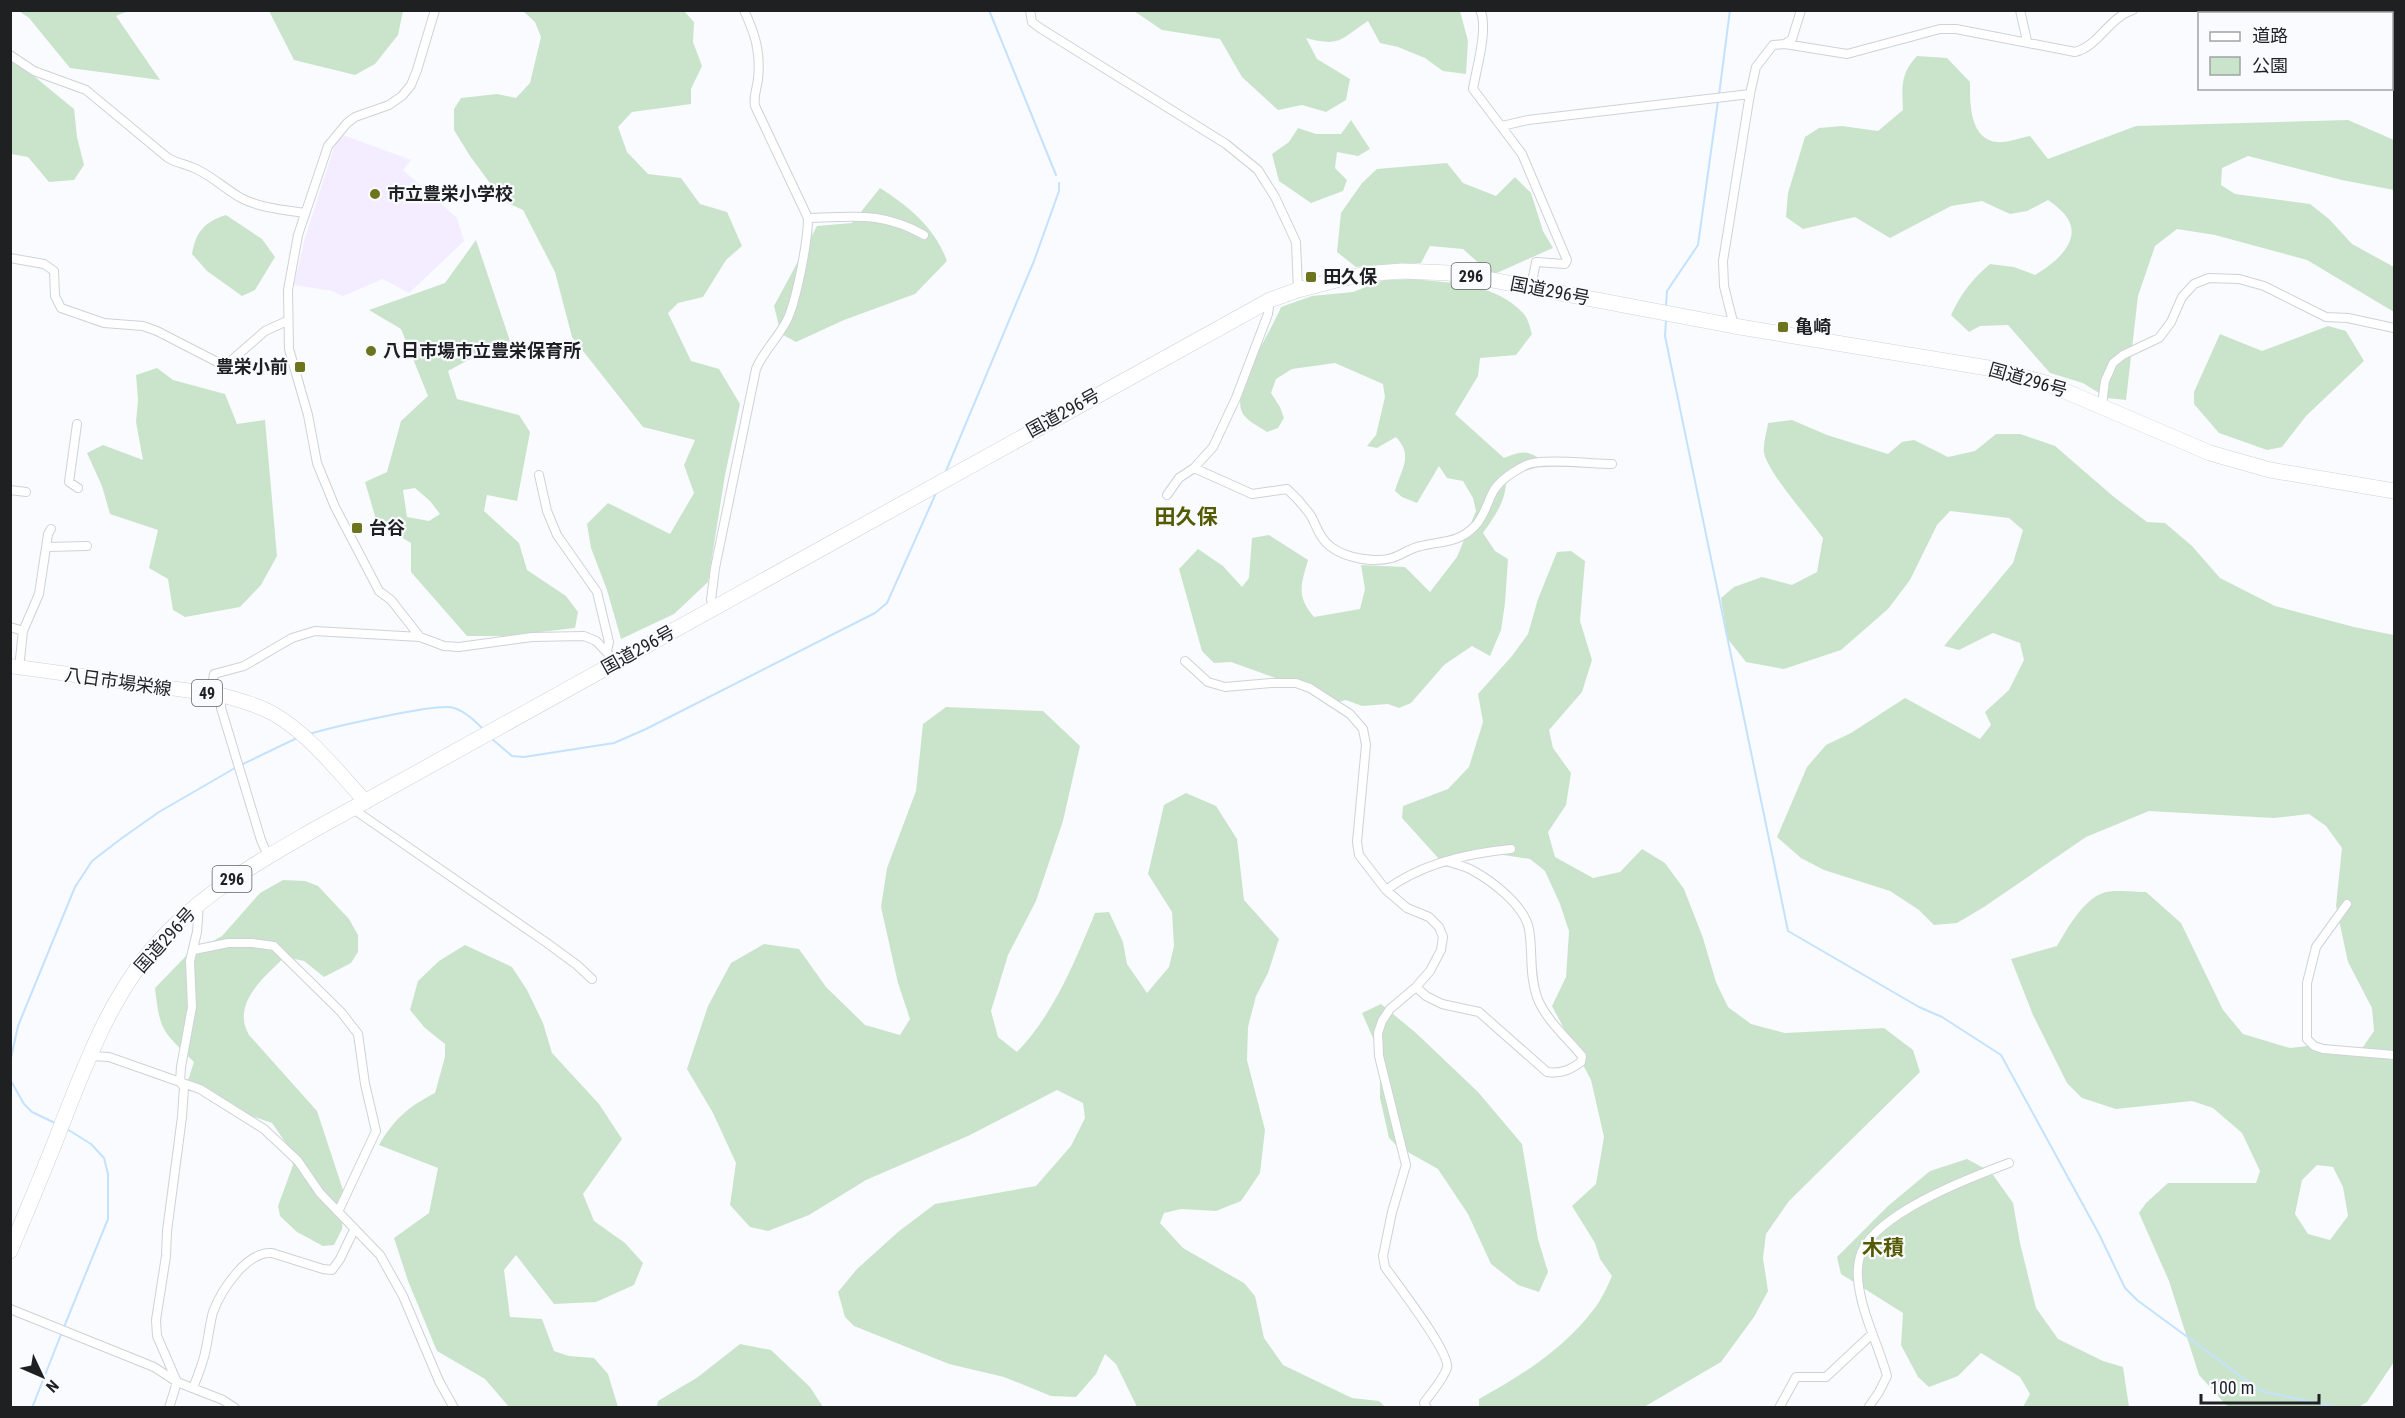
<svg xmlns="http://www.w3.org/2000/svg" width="2405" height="1418" viewBox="0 0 2405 1418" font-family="'Roboto Condensed','Noto Sans JP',sans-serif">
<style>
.education{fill:#f3edff}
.green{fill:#cae4cc;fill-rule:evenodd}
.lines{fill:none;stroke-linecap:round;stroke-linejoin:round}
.stream{stroke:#c4e2fe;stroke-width:2}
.street-casing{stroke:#ced2d7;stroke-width:10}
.primary-casing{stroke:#ced2d7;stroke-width:15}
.highway-casing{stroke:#ced2d7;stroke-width:16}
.street{stroke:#fff;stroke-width:8}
.primary{stroke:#fff;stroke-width:14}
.highway{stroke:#fff;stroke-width:15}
.poi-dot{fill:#6c741d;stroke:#f9fbfe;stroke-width:2}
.labels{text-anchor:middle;stroke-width:4.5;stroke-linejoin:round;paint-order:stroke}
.shield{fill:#f9fbfe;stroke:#606264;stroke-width:1.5}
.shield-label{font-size:16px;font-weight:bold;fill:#1e2022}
.poi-label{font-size:18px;font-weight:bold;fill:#1e2022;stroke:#f9fbfe;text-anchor:start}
.street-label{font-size:18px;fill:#1e2022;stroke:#f9fbfe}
.quarter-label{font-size:21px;font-weight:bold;fill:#535a02;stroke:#f9fbfe}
</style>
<rect width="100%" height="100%" fill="#f9fbfe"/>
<path class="education" d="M343,135L411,160L403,170L457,218L464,241L409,293L383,279L343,296L332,291L294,285L305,238L335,144Z"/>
<path class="green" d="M19,11H128L116,16L160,80L70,68L29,18Z
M269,11H403L398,35L375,64L355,75L294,60Z
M523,11H684L694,22L693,42L702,66L691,89V104L632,112L618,127L627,152L648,174L681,178L700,204L727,212L742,246L726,260L703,297L678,303L668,313L691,361L719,369L740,404L725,475L708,582L674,614L621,639L607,590L591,548L587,524L608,503L670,534L694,493L684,465L695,440L643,427L572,337L555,272L523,210L503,201L470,156L454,130V109L461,98L497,94L516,98L530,83L541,37L535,22Z
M1134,11H1460L1468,41L1466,74L1443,71L1425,58L1398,47L1380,43L1368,21C1339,40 1341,47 1306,38L1317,59L1350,79L1346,100L1326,112L1302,105L1278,110L1242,77L1220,39L1162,30Z
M1917,56L1947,58L1970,82C1970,102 1969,139 1997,142C2006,143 2020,138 2030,136L2048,159L2136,126L2348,120L2394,140V190L2342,180L2248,156L2222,168L2221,185L2235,194L2310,204L2329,219L2352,244L2394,267V312L2307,260L2215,235L2177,229L2155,246L2138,296L2126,400L2107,398L2083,383L2050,373L2008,325L1980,326L1969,332L1951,315C1960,295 1973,278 1990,264L2014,267L2035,275C2052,265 2082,243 2068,219C2064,212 2055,205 2048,200L2027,211L2010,214L1982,201L1951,206L1890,238L1855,217L1803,229L1786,217L1788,193L1805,137L1819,128L1842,126L1878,131L1903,110C1902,87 1900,74 1917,56Z
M10,59L24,68L74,109L77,137L84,165L74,180L49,182L28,157L11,154Z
M1351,120L1370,149L1358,156L1337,152L1335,168L1347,180L1343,191L1311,203L1279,181L1272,154L1289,142L1298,128L1316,134H1341Z
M1447,163L1463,183L1496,196L1515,177L1531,193L1543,231L1553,248L1492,275L1463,249L1430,246L1421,263L1356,267L1337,252L1341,213L1362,183L1377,169Z
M880,188C910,207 935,228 947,261L915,294L844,320L796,342L781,334L774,306L817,226L852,223Z
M226,215L262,239L275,257L255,290L242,296L207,271L192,254C196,232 204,222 226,215Z
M476,240L511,344L470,359L448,371L457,399L519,415L530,432L517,501L487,495L484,511L519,543L527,570L566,596L578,612L575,628L505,636H467L411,572V543L377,523L365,482L387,472L401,421L428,396L401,329L369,310L445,283ZM415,488L430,501L440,514L429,521L407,517L403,490Z
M1414,279C1451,283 1497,284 1523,313C1528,318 1530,328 1532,334L1516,355L1480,358L1478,376L1455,414L1504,458C1516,453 1525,449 1537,457L1535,468L1518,473L1506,483C1505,503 1494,517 1483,533L1495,551L1508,559L1505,603L1501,630L1490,656L1472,646L1444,665L1411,703L1399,708L1388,704L1362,706L1346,700L1328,705L1314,692L1231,662L1214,663L1202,651L1179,569L1198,549L1223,566L1242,587L1249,578L1252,538L1269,535L1308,560C1301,585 1296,596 1314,617L1360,609L1365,589L1361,565L1405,567L1430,592L1457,557L1476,511L1473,498L1463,481L1447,478L1439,466L1417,503L1402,497L1395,491C1401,469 1414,456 1396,437L1377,448L1367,446L1376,435L1385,397L1383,384L1335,363L1292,369L1276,379L1271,393L1280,407L1284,418L1278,428L1267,432C1260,427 1246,421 1242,412C1231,389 1272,331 1281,307L1312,296L1353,292L1384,280Z
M2328,326L2346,331L2364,361L2306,416L2282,447L2267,450L2219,433L2194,404V392L2220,334L2262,351Z
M157,368L173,380L225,394L237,424L265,420L277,556L261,585L240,607L185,617L173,610L168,579L149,568L158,530L110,514L102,486L87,453L103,445L143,460L136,422L138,400L136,375Z
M1792,420L1827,435L1888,454L1902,442L1914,440L1948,457L1975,451L1996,434H2020L2055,446L2114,497L2147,522L2165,523L2192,546L2220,578L2275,606L2354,627L2394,635V1362L2367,1402L2357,1408L2227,1406L2199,1375L2169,1281L2139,1213L2146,1203L2168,1183H2256L2260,1171L2242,1133L2213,1108L2192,1101L2116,1109L2082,1098L2067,1083L2033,1015L2011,959L2057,946C2067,929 2083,900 2103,893C2112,889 2135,892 2146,892L2181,923L2223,1010L2243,1034L2290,1048L2324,1044L2354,1051L2363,1047L2374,1031L2372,1008L2348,962L2336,906L2342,848L2326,826L2309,814L2274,818L2149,811L2086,837L1984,907L1957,923L1934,925L1919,910L1890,891L1824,870L1801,858L1777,837L1807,767L1826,745L1851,733L1905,698L1980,739L1991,725L1985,712L2009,690L2024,660L2020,643L1993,633L1959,650L1944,646L2013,563L2023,530L2009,518L1950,511L1937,525L1910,580L1888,609L1841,650L1784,669L1746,662L1727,638L1721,598L1734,587L1762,577L1792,585L1817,572L1823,538C1811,521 1765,469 1764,452C1763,443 1767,432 1768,423ZM2317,1165L2333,1167L2343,1187L2348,1216L2330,1240L2308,1234L2295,1214L2302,1180Z
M1571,551L1585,561L1580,621L1592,660L1582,692L1549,730L1553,748L1571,773L1566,805L1548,832L1555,857L1593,878L1620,872L1642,849L1665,863L1684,889L1703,938L1716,982L1728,1007L1751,1024L1785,1033L1884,1028L1913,1050L1920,1072L1789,1201L1766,1234L1763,1258L1768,1291L1754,1317L1721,1362L1644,1407H1479V1399C1521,1376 1565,1348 1594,1309C1602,1299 1607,1287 1612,1276L1600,1259L1595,1243L1572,1206L1596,1184L1604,1137L1591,1080L1552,1006L1566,977L1569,931L1560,904L1545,871L1530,859L1484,852L1439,859L1402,818L1403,806L1448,789L1469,767L1483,722L1478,694L1512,656L1528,634L1538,599L1557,552Z
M946,707L1043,711L1080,746L1063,821L1036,901L1008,955L991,1011L998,1037L1017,1052C1054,1014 1075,961 1095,913L1109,912L1123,942L1127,964L1147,993L1169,967L1174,946L1172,912L1148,874L1164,805L1186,793L1216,806L1237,839L1244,900L1279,939L1268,973L1256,996L1248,1027L1247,1060L1265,1130L1260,1173L1241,1201L1216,1211L1181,1209L1164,1213L1160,1223L1183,1248L1244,1283L1255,1296L1264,1338L1283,1365L1352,1398L1379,1401L1385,1407H1137L1116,1364L1105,1354L1096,1374L1076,1397L1051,1396L1004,1377L949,1364L854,1326L845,1317L838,1292L857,1269L898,1232L935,1204L1036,1186L1071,1146L1085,1118L1083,1103L1057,1090L968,1136L866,1180L809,1215L768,1231L750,1227L730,1205L736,1163L713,1113L687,1069L708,1006L731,963L764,944L799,949L826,987L865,1025L900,1035L910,1019L898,983L881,907L887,868L916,791L923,724Z
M283,880L305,881L318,886L349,919L358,935V952L351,963L324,977L304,961L285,957C264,977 231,1004 249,1035L317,1111L345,1196L342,1229L334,1245L323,1246L297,1232L280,1216L278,1206L293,1165L290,1149L272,1123L211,1102L188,1080L194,1062C163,1031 160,1033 155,988L186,956L222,936L260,893Z
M465,945L512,967L527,990L543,1023L552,1053L599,1104L622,1139L583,1194L594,1221L625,1243L643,1263L634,1285L596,1302L554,1304L516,1255L504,1270L510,1317L542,1319L554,1351L569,1356L594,1358L608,1374L618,1407H509L485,1379L437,1351L408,1281L394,1238L429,1213L438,1168L379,1145C395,1118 408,1107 435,1093L445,1057V1044L425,1028L410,1010L418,981L439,961Z
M1381,1004L1416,1033L1478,1092L1522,1144L1538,1239L1548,1272L1539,1292L1518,1285L1491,1264L1468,1214L1438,1169L1397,1146L1389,1138L1380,1098V1054L1362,1013Z
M1967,1159L1991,1172L2013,1203L2020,1243L2036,1308L2058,1339L2103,1361L2123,1367L2129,1407H2023L2030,1394L2020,1377L1981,1353L1958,1376L1929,1387L1918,1377L1901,1345L1903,1313L1841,1274L1837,1257L1888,1206L1930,1171Z
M740,1344L771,1350L810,1387L823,1407H657L658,1401L698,1377Z"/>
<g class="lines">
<path class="stream" d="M989,10L1056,175
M1719,95L1730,10
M1666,306L1667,291L1698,245L1718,101
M1666,320L1665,336L1788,931L1919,1007L1942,1017L2001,1055L2099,1234L2125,1288L2137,1300L2261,1391L2340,1408
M946,471L1034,261L1059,191V183
M309,734C329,728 440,702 454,708C466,712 475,721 484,730
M492,739L512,756L524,757L614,743L646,729L875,613L887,603L936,493
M241,765L297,738
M57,1124L32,1112L24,1104L11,1081V1058L18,1026L75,887L92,861L122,838L159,812L235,768
M64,1327L108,1219V1174L104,1158L91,1144L67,1129
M32,1408L62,1332"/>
<g class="street-casing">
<path id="street" d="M1030,10L1032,22L1040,28L1226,144L1258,170L1275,197L1296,242L1298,290
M1480,10C1489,27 1476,70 1473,89L1522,154L1567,260L1565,264L1536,262L1533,277L1534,287
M2020,10L2027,41
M2294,10L2307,14
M2343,14L2344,10
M2392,37L2394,38
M1785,44L1792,39L1801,10
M10,55L34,71L86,90L168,158C177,163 185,164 194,168C211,175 225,189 241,198C260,208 284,210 305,213
M1502,126L1528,120L1750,94
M808,218C853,217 882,211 924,235
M10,258L44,264L54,271L55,296L61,308L104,323L143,326L157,331L225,366L265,331L287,321
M1734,326L1724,286L1723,261L1750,94L1756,67L1773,45L1785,44L1847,54L1940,29H1956L2075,52C2099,46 2109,17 2133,10
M2102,405L2105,381L2113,363L2123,355L2159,338L2171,322L2182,297L2194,284L2209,278L2239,279L2264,286L2326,317L2348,318L2394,328
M77,424L69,482L78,488
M1194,468L1252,494L1287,489C1296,497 1304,506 1311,516C1317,527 1320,539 1331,547C1346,558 1373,563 1392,558C1402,555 1410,548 1421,546C1442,541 1459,543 1475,526C1485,516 1487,502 1494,490C1501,479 1514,471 1526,465C1541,458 1592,464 1612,464
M539,475L547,511L557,535L597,592L609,642L607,651
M10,490L26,492
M1167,495L1179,478L1194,468L1213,447L1236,398L1268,314L1270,300
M47,547L87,546
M715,608L711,600L715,568L756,369C764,350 780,336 788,318C797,297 808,241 808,218L755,106C753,96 757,89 758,79C761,52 755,34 744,10
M10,627L23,631
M420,637L391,600L379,591L335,507L317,463L308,415L289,349L288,290L298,235L328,146L347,123L355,117L389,105L402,96L411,85L417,70L435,10
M1185,661L1208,682L1225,687L1271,683H1296L1310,688L1350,714L1363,729L1366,745L1357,842L1359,855L1386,890L1407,908L1429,917L1439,927L1443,937L1441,950L1430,971L1416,987L1390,1009L1382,1021L1378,1033L1379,1056L1406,1165L1392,1212L1383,1256L1385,1267C1396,1283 1451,1353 1447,1368C1443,1380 1431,1393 1424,1403L1427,1408
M19,668L23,631L39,594L48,534L51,529
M211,693L214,674L244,666L292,638L315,631L420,637L444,646L459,647L532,637L584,636L596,641L616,662
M221,695V708L261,840L268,856
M353,809L547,943L577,965L592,979
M1386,890C1422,863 1468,853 1511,849
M2347,904L2316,947L2307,983V1039L2314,1046L2323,1049L2394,1055
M194,950L228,943H252L274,946L341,1012L358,1034L365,1084L376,1131L338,1212
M1416,987L1426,996L1442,1004L1479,1012L1547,1072C1561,1074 1570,1070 1581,1062L1582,1056C1567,1038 1545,1019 1537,997C1529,974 1533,952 1529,929C1524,905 1492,881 1472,870C1464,866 1455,864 1446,861
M90,1056L109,1057L200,1089L264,1129L298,1161L320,1193L380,1255L403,1296L439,1381L454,1408
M10,1309L154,1367L177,1382L223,1400L235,1408
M193,1388C197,1378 201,1368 204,1357C208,1342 209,1327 213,1312C221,1291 246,1251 272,1253L323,1269L332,1270L340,1259L354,1230
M169,1408L177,1382L157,1336L156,1320L166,1256L167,1231L182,1117L184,1087L180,1082L181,1067L192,1007L190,961L197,932L199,903
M1779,1408L1796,1377H1826L1871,1335
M1868,1408L1879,1392L1887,1376C1878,1343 1861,1313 1858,1279C1857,1268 1859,1253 1866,1244C1891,1208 1969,1178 2009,1163"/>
</g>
<g class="primary-casing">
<path id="primary" d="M10,666L221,695C239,700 258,705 274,714C310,735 338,772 366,802"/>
</g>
<g class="highway-casing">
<path id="highway" d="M10,1251C26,1213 42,1175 57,1137C85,1065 113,986 169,931C210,889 260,861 310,832L1270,300L1298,290L1344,278L1376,273L1402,271L1449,273L1487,279L1734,326L1988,368L2046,383L2210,453L2270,470L2394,491"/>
</g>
<use href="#street" class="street"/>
<use href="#primary" class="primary"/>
<use href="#highway" class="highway"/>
</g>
<g class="poi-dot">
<circle cx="375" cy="194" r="6"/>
<rect x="1305" y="271" width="12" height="12" rx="3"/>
<rect x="1777" y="321" width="12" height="12" rx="3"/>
<circle cx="371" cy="351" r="6"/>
<rect x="294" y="361" width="12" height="12" rx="3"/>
<rect x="351" y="522" width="12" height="12" rx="3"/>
</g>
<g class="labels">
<g class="shield">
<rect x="1451.5" y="263" width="39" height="26" rx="4.5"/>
<rect x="192" y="680" width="30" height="26" rx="4.5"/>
<rect x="212.5" y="866" width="39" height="26" rx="4.5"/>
</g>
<g class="shield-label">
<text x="1471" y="282">296</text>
<text x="207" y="699">49</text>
<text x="232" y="885">296</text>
</g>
<g class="poi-label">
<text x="387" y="200">市立豊栄小学校</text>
<text x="1323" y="283">田久保</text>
<text x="1795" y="333">亀崎</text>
<text x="383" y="357">八日市場市立豊栄保育所</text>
<text x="288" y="373" text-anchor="end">豊栄小前</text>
<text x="369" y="534">台谷</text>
</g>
<g class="street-label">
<text transform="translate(1550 291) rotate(11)" y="6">国道296号</text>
<text transform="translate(2028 380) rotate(16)" y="6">国道296号</text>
<text transform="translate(1063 413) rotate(-29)" y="6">国道296号</text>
<text transform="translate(638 650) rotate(-29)" y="6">国道296号</text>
<text transform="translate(118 682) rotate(8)" y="6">八日市場栄線</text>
<text transform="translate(165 940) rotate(-48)" y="6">国道296号</text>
</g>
<g class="quarter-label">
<text x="1186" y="524">田久保</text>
<text x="1883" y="1255">木積</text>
</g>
</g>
<rect width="2405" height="1418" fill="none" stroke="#1e2022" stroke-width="24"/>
<rect x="2198" y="12" width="195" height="78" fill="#f9fbfe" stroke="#a1a3a6" stroke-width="1.5"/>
<rect x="2210" y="32" width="30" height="9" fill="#ffffff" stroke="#a1a3a6" stroke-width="1.5"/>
<text x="2252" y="42" font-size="18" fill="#1e2022">道路</text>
<rect x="2210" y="57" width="30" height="18" fill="#cae4cc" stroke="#a1a3a6" stroke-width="1.5"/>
<text x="2252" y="72" font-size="18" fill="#1e2022">公園</text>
<g transform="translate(42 1376) rotate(134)" stroke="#f9fbfe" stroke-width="4.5" paint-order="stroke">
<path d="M0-4.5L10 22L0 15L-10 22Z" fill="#1e2022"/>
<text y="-9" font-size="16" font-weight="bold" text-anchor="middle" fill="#1e2022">N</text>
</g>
<path d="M2201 1394v9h118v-9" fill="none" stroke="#1e2022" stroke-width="3"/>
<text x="2210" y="1394" font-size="18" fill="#1e2022" stroke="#f9fbfe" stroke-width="4.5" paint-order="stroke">100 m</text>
</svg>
